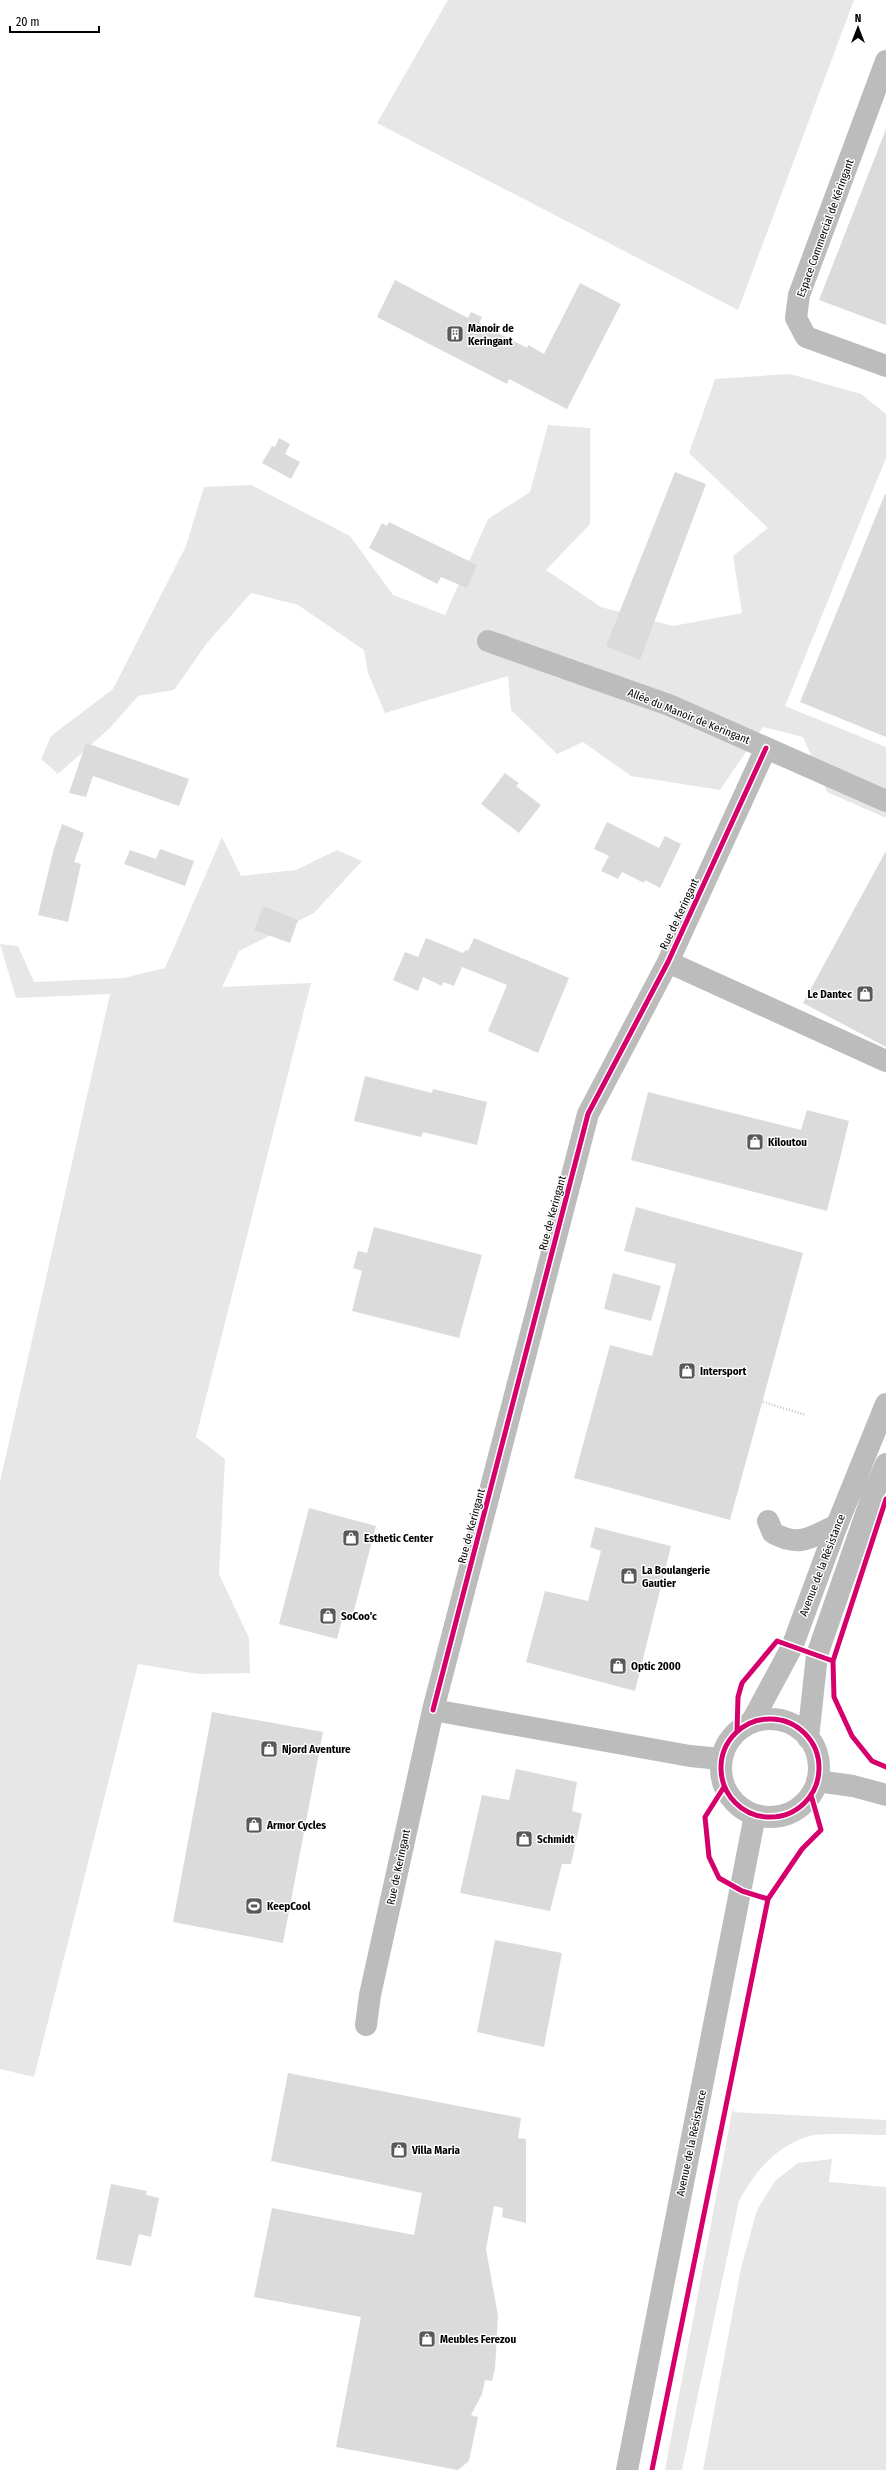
<svg xmlns="http://www.w3.org/2000/svg" width="886" height="2470" viewBox="0 0 886 2470" font-family="'Fira Sans Condensed',sans-serif">
<style>
.green{fill:#e7e7e7}
.building{fill:#dbdbdb}
.lines{fill:none;stroke-linecap:round;stroke-linejoin:round}
.path{stroke:#c2c2c2;stroke-width:2.5;stroke-dasharray:1 2;stroke-linecap:butt}
.minor{stroke:#bcbcbc;stroke-width:22}
.major{stroke:#bcbcbc;stroke-width:22}
.cycleway-casing{stroke:#fff;stroke-width:8}
.cycleway{stroke:#d6006c;stroke-width:5}
.labels{text-anchor:middle;stroke-width:3;stroke-linejoin:round;paint-order:stroke}
.street-label{font-size:11px;fill:#000;stroke:#fff}
.poi-label{font-size:11px;font-weight:bold;fill:#000;stroke:#fff;text-anchor:start}
</style>
<rect width="100%" height="100%" fill="#fff"/>
<path class="green" d="M448,0H854L738,310L377,123Z
M790,374L861,394L886,414V458L785,706L886,747V818L827,792L803,737L763,727L720,790L631,776L583,742L557,754L511,710L508,676L385,713L368,673L364,650L298,605L251,593L207,643L174,690L138,696L110,728L58,774L41,759L51,736L113,689L186,546L204,487L251,485L350,536L393,595L445,615L488,519L530,492L548,425L590,428V524L546,570L601,607L673,626L742,613L733,556L768,528L689,453L715,379Z
M222,837L241,876L296,870L337,850L362,861L314,913L239,951L222,987L311,983L196,1437L225,1459L219,1574L249,1638L250,1673L199,1674L138,1664L34,2077L0,2069V1482L110,994L16,998L0,944L18,946L34,982L124,978L165,968Z
M732,2112L886,2120V2135C869,2135 822,2132 809,2136C775,2147 755,2171 739,2201L682,2470H665Z
M832,2159L829,2182L886,2187V2470H703L741,2268L757,2210L775,2181L798,2163Z"/>
<path class="building" d="M886,129V325L819,300Z
M395,280L468,318L471,312L482,317L479,323L527,348L528,345L544,354L580,283L621,304L567,409L509,379L507,384L377,317Z
M279,438L290,444L285,454L300,462L291,479L262,463L272,446L275,447Z
M675,472L706,484L640,660L606,646Z
M885,494L886,495V737L800,702Z
M389,522L477,565L467,588L441,577L437,584L369,548L382,523L387,526Z
M86,743L189,779L179,806L93,776L86,797L69,793Z
M505,773L519,783L516,786L541,805L519,833L481,804Z
M607,822L659,848L665,836L681,844L660,888L645,880L644,883L622,872L618,879L601,871L609,856L594,849Z
M62,824L84,833L74,862L81,864L68,922L38,915L53,852Z
M160,849L194,861L185,886L124,864L130,850L156,859Z
M886,851V1047L803,1003Z
M263,906L298,920L290,943L254,930Z
M426,938L463,953L466,950L468,951L474,938L569,978L538,1053L488,1031L507,985L462,967L454,986L443,982L442,986L423,977L418,991L393,980L405,952L418,957Z
M365,1076L432,1093L433,1089L487,1102L477,1145L423,1132L421,1137L354,1121Z
M648,1092L801,1130L807,1110L849,1121L827,1211L631,1160Z
M636,1207L803,1253L730,1520L574,1478L610,1345L652,1356L676,1264L624,1251Z
M374,1227L482,1255L459,1338L352,1311L362,1271L353,1268L358,1251L367,1253Z
M613,1273L661,1286L651,1321L604,1309Z
M309,1508L376,1526L352,1618L343,1616L337,1639L279,1624Z
M595,1527L671,1546L635,1691L526,1662L545,1591L588,1601L601,1551L590,1547Z
M212,1712L323,1732L283,1943L173,1922Z
M516,1769L577,1782L572,1811L582,1814L571,1864H562L550,1911L460,1893L482,1795L509,1800Z
M495,1940L562,1953L544,2047L477,2032Z
M288,2073L521,2118L518,2138L526,2139V2223L502,2217L503,2208L494,2206L486,2249L498,2316L495,2369L492,2381L485,2380L482,2394L471,2415L478,2417L469,2461L458,2470L336,2447L361,2317L254,2297L272,2208L414,2235L422,2193L271,2161Z
M111,2184L147,2191L146,2195L159,2198L151,2237L139,2234L131,2266L96,2259Z"/>
<g class="lines">
<path class="path" d="M763,1402L806,1415"/>
<path class="minor" d="M886,61L799,295L796,318L806,337L886,366
M488,641L669,705L886,801
M668,962L886,1061
M768,1521L773,1533C800,1548 811,1537 837,1525
M433,1710L588,1114L668,962L766,748
M817,1781L853,1786L886,1795
M366,2025L370,1995L433,1710L690,1756L721,1759"/>
<path class="major" d="M721 1768a49 49 0 1 1 98 0a49 49 0 1 1-98 0Z
M751,1723L792,1647L837,1525L886,1404
M808,1738L817,1655L873,1494L886,1464
M627,2470L755,1815"/>
<g class="cycleway-casing">
<path id="cycleway" d="M886,1499L833,1661L834,1697L852,1736L872,1761L886,1767
M433,1710L588,1114L668,962L766,748
M721 1768a49 49 0 1 1 98 0a49 49 0 1 1-98 0Z
M737,1731L738,1697L742,1683L777,1641L833,1661
M724,1787L705,1817L709,1857L719,1878L742,1891L768,1899
M652,2470L768,1899L802,1849L821,1830L811,1795"/>
</g>
<use href="#cycleway" class="cycleway"/>
</g>
<defs>
<g id="building-square" transform="scale(0.9)"><rect x="-9" y="-9" width="18" height="18" rx="4" fill="#595959" stroke="#fff"/><path d="M-4-6H4V6H1V3H-1V6H-4ZM-2.5-4.3h1.7v1.8h-1.7ZM.8-4.3h1.7v1.8H.8ZM-2.5-1h1.7V.8h-1.7ZM.8-1h1.7V.8H.8Z" fill="#fff"/></g>
<g id="shop-square" transform="scale(0.9)"><rect x="-9" y="-9" width="18" height="18" rx="4" fill="#595959" stroke="#fff"/><path d="M-5-2.5h2.3a2.7 3.5 0 0 1 5.4 0H5L5.5 6h-11ZM-1.5-2.5h3a1.5 2.3 0 0 0-3 0Z" fill="#fff"/></g>
<g id="stadium-square" transform="scale(0.9)"><rect x="-9" y="-9" width="18" height="18" rx="4" fill="#595959" stroke="#fff"/><path d="M0-5a6.5 5 0 1 0 0 10a6.5 5 0 1 0 0-10ZM-3.5-1.8h7v3.6h-7Z" fill="#fff"/></g>
</defs>
<g fill-rule="evenodd">
<use href="#building-square" x="455" y="334"/>
<use href="#shop-square" x="865" y="994"/>
<use href="#shop-square" x="755" y="1142"/>
<use href="#shop-square" x="687" y="1371"/>
<use href="#shop-square" x="351" y="1538"/>
<use href="#shop-square" x="629" y="1576"/>
<use href="#shop-square" x="328" y="1616"/>
<use href="#shop-square" x="618" y="1666"/>
<use href="#shop-square" x="269" y="1749"/>
<use href="#shop-square" x="254" y="1825"/>
<use href="#shop-square" x="524" y="1839"/>
<use href="#stadium-square" x="254" y="1906"/>
<use href="#shop-square" x="399" y="2150"/>
<use href="#shop-square" x="427" y="2339"/>
</g>
<g class="labels">
<g class="street-label">
<text transform="translate(825 228) rotate(-70)" y="4">Espace Commercial de Kéringant</text>
<text transform="translate(689 716) rotate(22)" y="4">Allée du Manoir de Keringant</text>
<text transform="translate(679 914) rotate(-65)" y="4">Rue de Keringant</text>
<text transform="translate(552 1213) rotate(-75)" y="4">Rue de Keringant</text>
<text transform="translate(471 1526) rotate(-75)" y="4">Rue de Keringant</text>
<text transform="translate(822 1565) rotate(-69)" y="4">Avenue de la Résistance</text>
<text transform="translate(398 1867) rotate(-78)" y="4">Rue de Keringant</text>
<text transform="translate(691 2143) rotate(-78)" y="4">Avenue de la Résistance</text>
</g>
<g class="poi-label">
<text x="468" y="332">Manoir de<tspan x="468" dy="13">Keringant</tspan></text>
<text x="852" y="998" text-anchor="end">Le Dantec</text>
<text x="768" y="1146">Kiloutou</text>
<text x="700" y="1375">Intersport</text>
<text x="364" y="1542">Esthetic Center</text>
<text x="642" y="1574">La Boulangerie<tspan x="642" dy="13">Gautier</tspan></text>
<text x="341" y="1620">SoCoo'c</text>
<text x="631" y="1670">Optic 2000</text>
<text x="282" y="1753">Njord Aventure</text>
<text x="267" y="1829">Armor Cycles</text>
<text x="537" y="1843">Schmidt</text>
<text x="267" y="1910">KeepCool</text>
<text x="412" y="2154">Villa Maria</text>
<text x="440" y="2343">Meubles Ferezou</text>
</g>
</g>
<g transform="translate(858 28)" stroke="#ffffff" stroke-width="3" paint-order="stroke">
<path d="M0-3L7 15L0 10L-7 15Z" fill="#000000"/>
<text y="-6" font-size="11" font-weight="bold" text-anchor="middle" fill="#000000">N</text>
</g>
<path d="M10 26v6h89v-6" fill="none" stroke="#000000" stroke-width="2"/>
<text x="16" y="26" font-size="12" fill="#000000" stroke="#ffffff" stroke-width="3" paint-order="stroke">20 m</text>
</svg>
